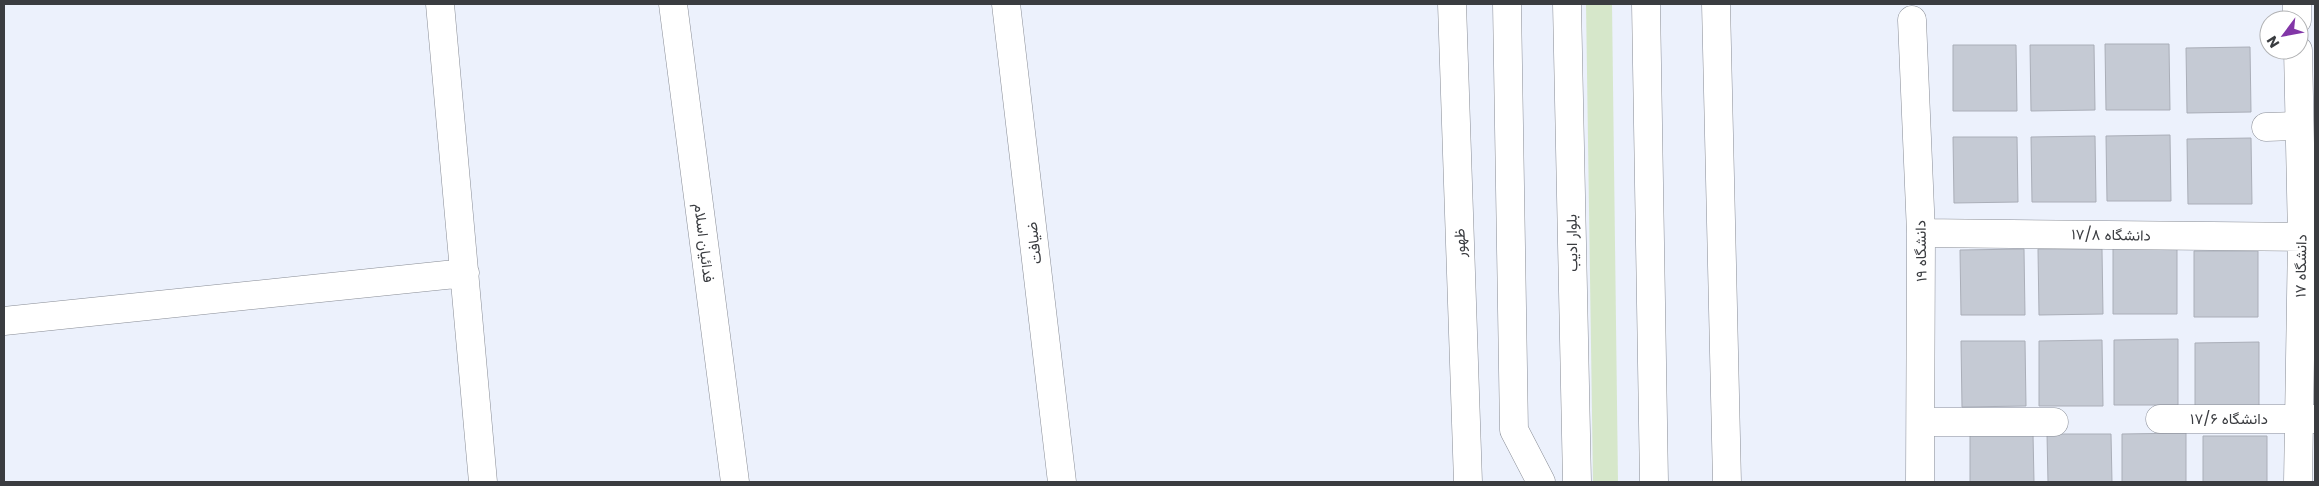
<svg xmlns="http://www.w3.org/2000/svg" width="2319" height="486" viewBox="0 0 2319 486" font-family="Poppins,Vazirmatn,sans-serif">
<style>
.green{fill:#d6e7ca}
.building{fill:#c5cad4;stroke:#aaaeb8}
.lines{fill:none;stroke-linecap:round;stroke-linejoin:round}
.street-casing{stroke:#888c95;stroke-width:29}
.secondary-casing{stroke:#888c95;stroke-width:29}
.street{stroke:#fff;stroke-width:28}
.secondary{stroke:#fff;stroke-width:28}
.labels{text-anchor:middle;stroke-width:4.5;stroke-linejoin:round;paint-order:stroke}
.street-label{font-size:15px;fill:#3a3c40;stroke:#fff}
</style>
<rect width="100%" height="100%" fill="#ecf1fc"/>
<path class="green" d="M1586,4H1612L1618,482H1593Z"/>
<path class="building" d="M2105,44H2169L2170,110H2106Z
M1953,45H2016L2017,111H1953Z
M2030,45H2094L2095,110L2031,111Z
M2250,47L2251,112L2187,113L2186,48Z
M2170,135L2171,201H2107L2106,136Z
M2095,136L2096,202H2032L2031,137Z
M1953,137H2017L2018,202L1954,203Z
M2251,138L2252,204H2188L2187,139Z
M2113,248H2177V314H2113Z
M2024,249L2025,315H1961L1960,250Z
M2038,249H2102L2103,314L2039,315Z
M2194,251H2258V317H2194Z
M2178,339V405H2114V340Z
M2102,340L2103,406H2039V341Z
M1961,341H2025L2026,406L1962,407Z
M2259,342V408H2195V343Z
M2186,433V482H2122V434Z
M2033,434L2034,482H1970V435Z
M2047,434H2111L2112,482H2048Z
M2203,436H2267V482H2203Z"/>
<g class="lines">
<g class="street-casing">
<path id="street" d="M440,4L483,482
M673,4L735,482
M1006,4L1062,482
M1452,4L1468,482
M1507,4L1514,430L1541,482
M1716,4L1727,482
M1912,20L1921,233L1920,482
M2266,127L2299,126
M1921,233L2302,237L2298,482
M4,321L465,273
M2160,419H2315
M1921,422H2054"/>
</g>
<g class="secondary-casing">
<path id="secondary" d="M1567,4L1577,482
M1646,4L1654,482
M2297,4V20
M2298,50L2302,237L2315,236"/>
</g>
<use href="#street" class="street"/>
<use href="#secondary" class="secondary"/>
</g>
<g class="labels">
<g class="street-label">
<text transform="translate(2111 235) rotate(1)" y="5">دانشگاه ۱۷/۸</text>
<text transform="translate(704 243) rotate(83)" y="5">فدائیان اسلام</text>
<text transform="translate(1034 243) rotate(-97)" y="5">ضیافت</text>
<text transform="translate(1460 243) rotate(-92)" y="5">ظهور</text>
<text transform="translate(1572 243) rotate(-91)" y="5">بلوار ادیب</text>
<text transform="translate(1921 251) rotate(-91)" y="5">دانشگاه ۱۹</text>
<text transform="translate(2301 266) rotate(-89)" y="5">دانشگاه ۱۷</text>
<text x="2229" y="424">دانشگاه ۱۷/۶</text>
</g>
</g>
<rect width="2319" height="486" fill="none" stroke="#3a3c40" stroke-width="10"/>
<g transform="translate(2284 35) rotate(238)"><circle r="24" fill="#ffffff" stroke="#b0b1b3"/>
<path d="M0-4L9 19L0 12L-9 19Z" fill="#8236a7"/>
<text y="-8" font-size="14" font-weight="bold" text-anchor="middle" fill="#3a3c40">N</text>
</g>
</svg>
